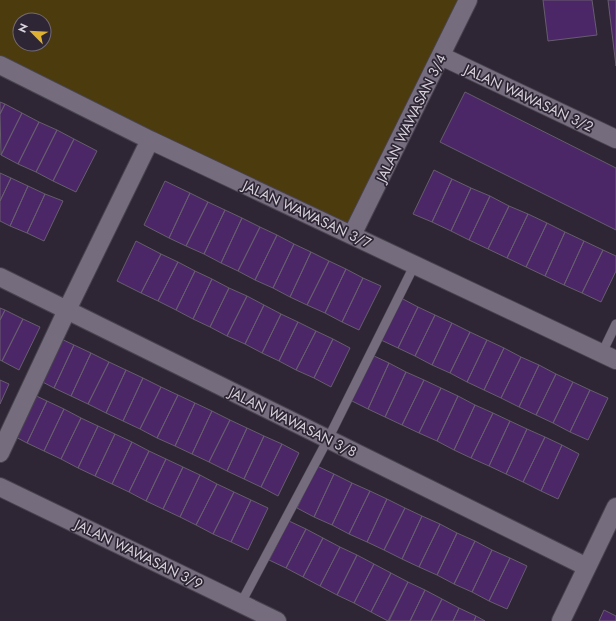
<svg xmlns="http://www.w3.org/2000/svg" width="616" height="621" viewBox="0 0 616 621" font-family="Jost,sans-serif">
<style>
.green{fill:#4c3b0c;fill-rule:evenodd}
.building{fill:#4c2767;stroke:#665d6d}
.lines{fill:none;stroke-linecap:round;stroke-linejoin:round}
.service-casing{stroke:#48424e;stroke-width:10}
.minor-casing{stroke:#48424e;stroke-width:20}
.service{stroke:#756c7d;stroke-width:9}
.minor{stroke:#756c7d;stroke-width:18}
.labels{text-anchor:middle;stroke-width:3.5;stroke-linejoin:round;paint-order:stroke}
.street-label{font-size:14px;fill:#d7d2db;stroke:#2e2634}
</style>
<rect width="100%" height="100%" fill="#2e2634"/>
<path class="green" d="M0,0H468L352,235L0,64ZM20,20H44V44H20Z"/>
<path class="building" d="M543,0H592L597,35L548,41Z
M608,0H616V66Z
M465,92L616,168V230L440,142Z
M0,102L5,104L0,114Z
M5,104L22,113L1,155L0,114Z
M22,113L39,122L18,164L1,155Z
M39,122L57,130L36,172L18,164Z
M57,130L74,139L53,181L36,172Z
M74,139L97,151L76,192L53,181Z
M434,170L452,179L432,222L413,214Z
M0,173L11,178L0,201Z
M11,178L28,186L10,226L0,221V201Z
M452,179L471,188L451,231L432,222Z
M165,181L190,193L169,238L144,225Z
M28,186L45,194L27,233L10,226Z
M471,188L490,196L469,240L451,231Z
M190,193L208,202L186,246L169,238Z
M45,194L63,201L44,241L27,233Z
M490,196L509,206L488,249L469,240Z
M208,202L225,210L204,254L186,246Z
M509,206L528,214L507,258L488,249Z
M225,210L242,218L221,263L204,254Z
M528,214L547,223L526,267L507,258Z
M242,218L260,227L238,271L221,263Z
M547,223L565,232L545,276L526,267Z
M260,227L277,235L255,280L238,271Z
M565,232L584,241L564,285L545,276Z
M277,235L294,244L273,288L255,280Z
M136,241L161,254L141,293L117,281Z
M584,241L603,250L582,293L564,285Z
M294,244L311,252L290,297L273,288Z
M603,250L616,256V271L601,302L582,293Z
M311,252L329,261L307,305L290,297Z
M161,254L178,262L158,301L141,293Z
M329,261L346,269L325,313L307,305Z
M178,262L195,271L176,310L158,301Z
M346,269L363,278L342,322L325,313Z
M195,271L212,279L193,319L176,310Z
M363,278L381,286L359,330L342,322Z
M212,279L229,288L210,327L193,319Z
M229,288L247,296L227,336L210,327Z
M247,296L264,305L245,344L227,336Z
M401,298L418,307L398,348L381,340Z
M264,305L281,314L262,353L245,344Z
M418,307L435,315L415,356L398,348Z
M0,308L5,310L0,320Z
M5,310L23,319L2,361L0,360V320Z
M281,314L298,322L279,361L262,353Z
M435,315L452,323L432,365L415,356Z
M23,319L40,327L19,370L2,361Z
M298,322L316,331L296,370L279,361Z
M452,323L470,332L450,373L432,365Z
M316,331L333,339L314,378L296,370Z
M470,332L487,340L467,382L450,373Z
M57,337L74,345L54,388L37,379Z
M333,339L350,348L331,387L314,378Z
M487,340L504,348L484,390L467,382Z
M74,345L91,353L71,396L54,388Z
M504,348L521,357L501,398L484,390Z
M91,353L109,362L88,404L71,396Z
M372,355L389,363L368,409L350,400Z
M521,357L539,365L519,407L501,398Z
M109,362L126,370L106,413L88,404Z
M389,363L406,372L385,417L368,409Z
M539,365L556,374L536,415L519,407Z
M126,370L143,378L123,421L106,413Z
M406,372L424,380L402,425L385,417Z
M556,374L573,382L553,423L536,415Z
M143,378L161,387L140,429L123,421Z
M0,380L9,384L0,404Z
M424,380L441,388L419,433L402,425Z
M573,382L590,390L570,432L553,423Z
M161,387L178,395L157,438L140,429Z
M441,388L458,396L437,441L419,433Z
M590,390L608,398L588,440L570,432Z
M30,393L47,401L27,443L10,434Z
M178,395L195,403L175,446L157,438Z
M458,396L475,405L454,450L437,441Z
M47,401L64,409L44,451L27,443Z
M195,403L212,411L192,454L175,446Z
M475,405L493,413L471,458L454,450Z
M64,409L81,418L61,459L44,451Z
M212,411L230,420L209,462L192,454Z
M493,413L510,421L489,466L471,458Z
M81,418L98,426L78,468L61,459Z
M230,420L247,428L227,471L209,462Z
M510,421L527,429L506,474L489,466Z
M98,426L115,434L95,476L78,468Z
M247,428L264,436L244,479L227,471Z
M527,429L545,437L523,482L506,474Z
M115,434L132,442L112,484L95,476Z
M264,436L282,444L261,487L244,479Z
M545,437L562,445L541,491L523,482Z
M132,442L149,451L129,492L112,484Z
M282,444L299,453L278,496L261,487Z
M562,445L579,454L558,499L541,491Z
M149,451L166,459L146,501L129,492Z
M166,459L183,467L163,509L146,501Z
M317,466L334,474L314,517L297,508Z
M183,467L200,475L180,517L163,509Z
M334,474L352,483L332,525L314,517Z
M200,475L217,484L196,525L180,517Z
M352,483L370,491L349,534L332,525Z
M217,484L234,492L213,534L196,525Z
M370,491L387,499L367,542L349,534Z
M234,492L251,500L231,542L213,534Z
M387,499L405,508L384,550L367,542Z
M251,500L268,508L248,550L231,542Z
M405,508L422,516L402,559L384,550Z
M422,516L440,524L419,567L402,559Z
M289,521L306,529L286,568L269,560Z
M440,524L457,533L437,575L419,567Z
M306,529L323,538L303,577L286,568Z
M457,533L475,541L454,584L437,575Z
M323,538L340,547L320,586L303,577Z
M475,541L492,550L472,592L454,584Z
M340,547L357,555L337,595L320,586Z
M492,550L510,558L489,601L472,592Z
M357,555L374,564L354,603L337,595Z
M510,558L527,566L507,609L489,601Z
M374,564L391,573L371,612L354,603Z
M391,573L408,582L388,621L371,612Z
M408,582L425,590L410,621H389Z
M425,590L442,599L431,621H410Z
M442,599L459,608L453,621H431Z
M459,608L476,616L474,621H453Z
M604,610L616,616V621H599Z
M476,616L485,621H474Z"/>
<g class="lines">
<g class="service-casing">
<path id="service" d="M602,353L616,324
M241,603L328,439L414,266"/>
</g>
<g class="minor-casing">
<path id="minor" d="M441,56L616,139
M0,65L150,140L616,360
M352,235L468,0
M0,277L587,567
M0,453L67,310L150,140
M0,487L277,621
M561,621L616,507"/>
</g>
<use href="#service" class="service"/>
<use href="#minor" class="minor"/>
</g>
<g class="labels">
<g class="street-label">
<text transform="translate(529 98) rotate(25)" y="5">JALAN WAWASAN 3/2</text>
<text transform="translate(411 118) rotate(-64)" y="5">JALAN WAWASAN 3/4</text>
<text transform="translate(307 214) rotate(25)" y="5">JALAN WAWASAN 3/7</text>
<text transform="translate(293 422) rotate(26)" y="5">JALAN WAWASAN 3/8</text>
<text transform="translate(139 554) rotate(26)" y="5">JALAN WAWASAN 3/9</text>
</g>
</g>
<g transform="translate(32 32) rotate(294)"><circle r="19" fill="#2e2634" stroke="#726b77"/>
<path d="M0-3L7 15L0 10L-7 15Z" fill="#deb133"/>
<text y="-6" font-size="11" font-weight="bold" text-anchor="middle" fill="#d7d2db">N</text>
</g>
</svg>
